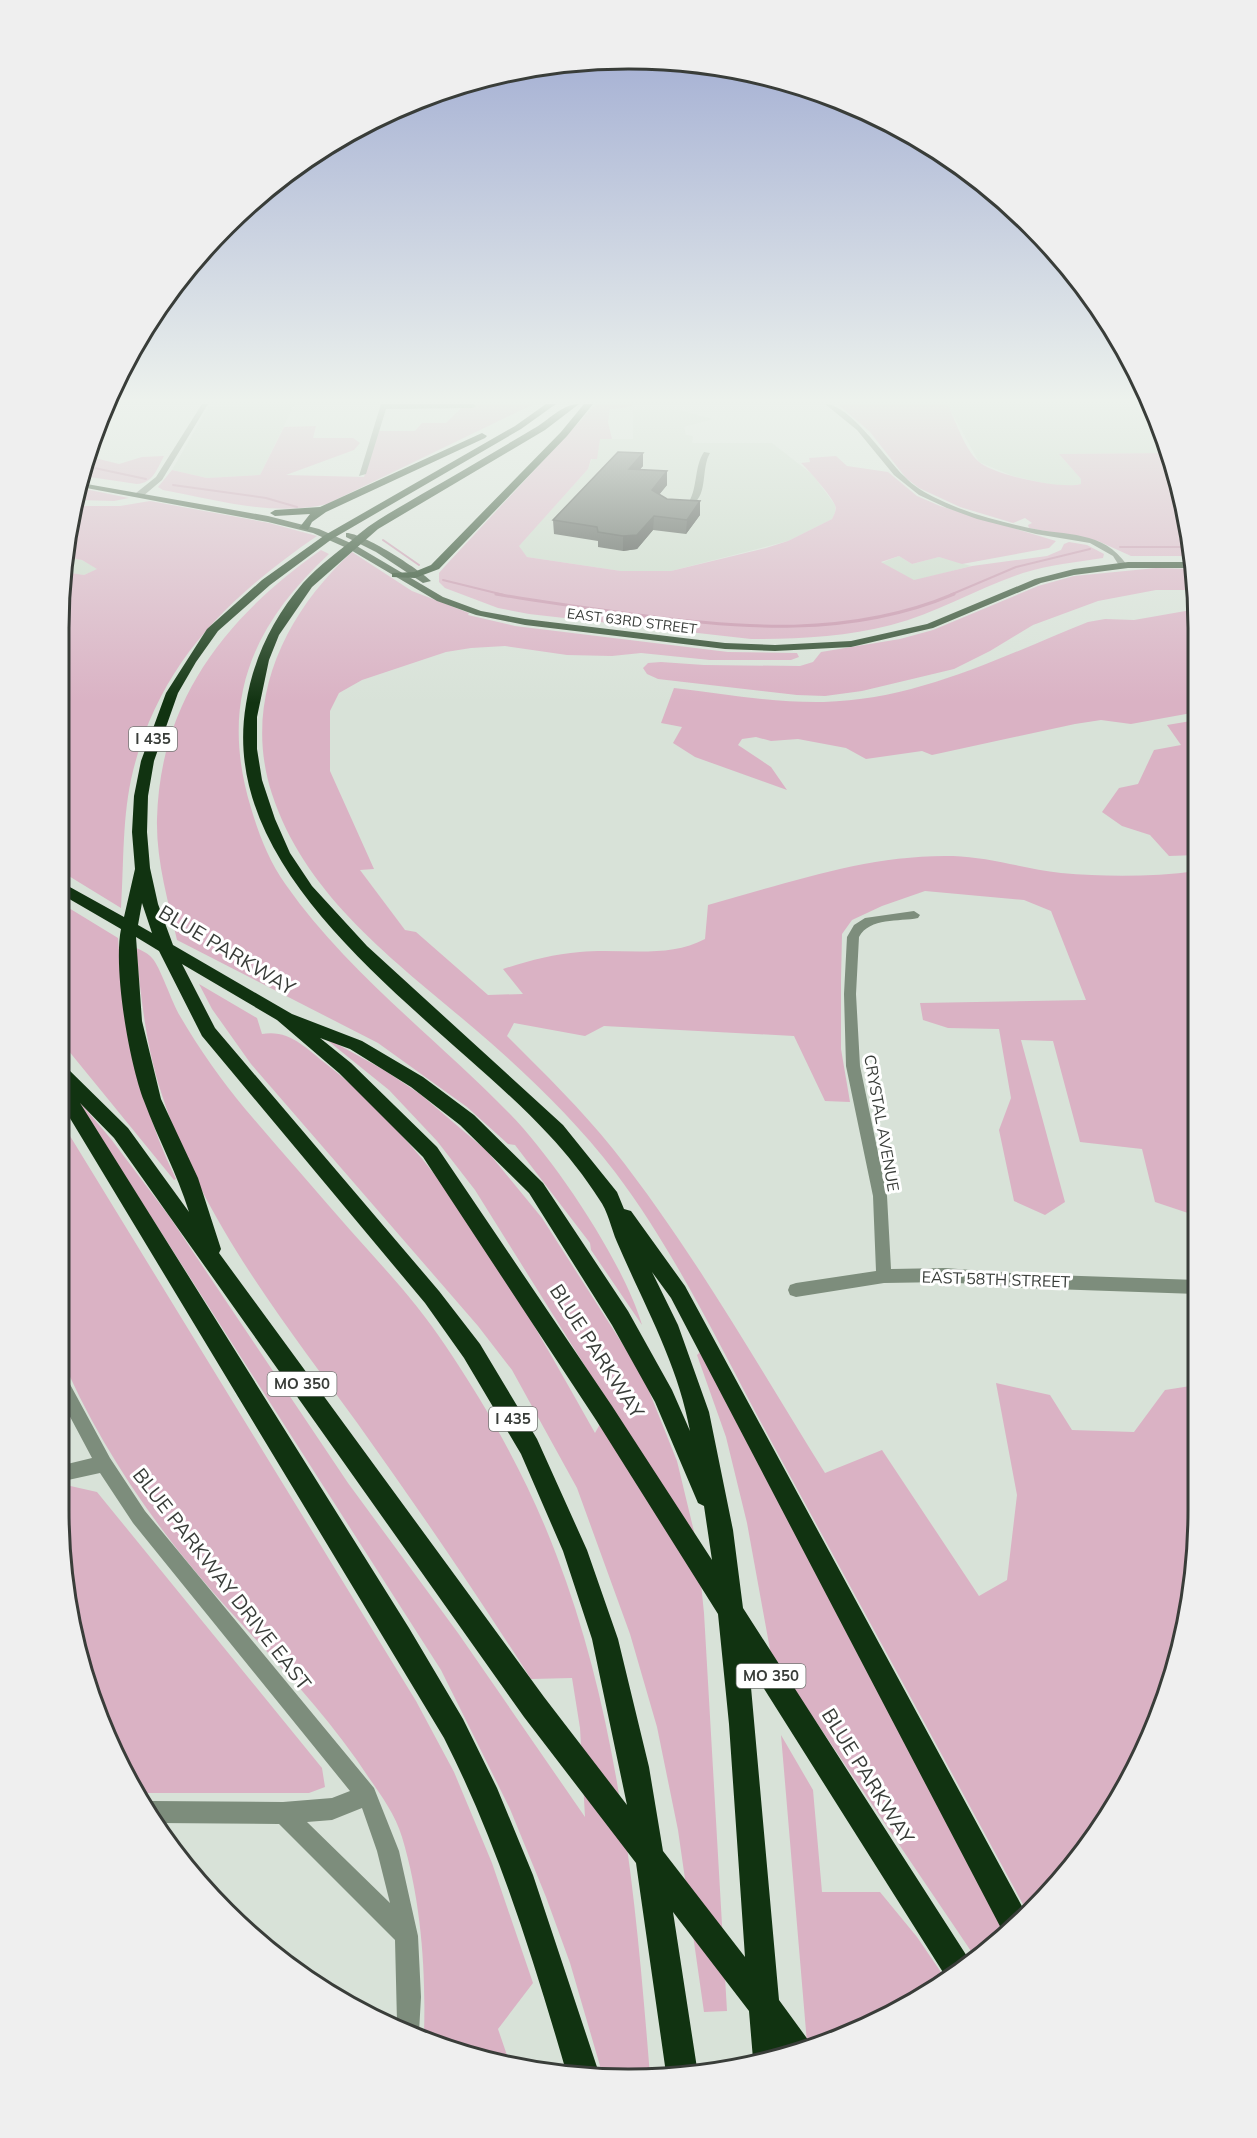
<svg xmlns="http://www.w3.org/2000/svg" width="1257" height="2138" viewBox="0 0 1257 2138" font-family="Mulish,sans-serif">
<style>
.built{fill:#cad9c9}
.green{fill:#dab2c4}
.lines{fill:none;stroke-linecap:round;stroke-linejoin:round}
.stream-far1{stroke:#c893ab;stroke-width:2}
.stream{stroke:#c893ab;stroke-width:3}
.minor{fill:#7d8d7c;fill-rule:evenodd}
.major{fill:#2e4a2d;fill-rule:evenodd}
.highway{fill:#131;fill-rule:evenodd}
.wall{fill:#464d46}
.shaded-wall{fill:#393f39}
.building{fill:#515a51;stroke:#393f39;stroke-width:1.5}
.labels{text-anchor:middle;stroke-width:6;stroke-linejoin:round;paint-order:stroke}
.far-street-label{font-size:14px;fill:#393d39;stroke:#fff}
.shield{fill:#fff;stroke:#747774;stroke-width:1.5}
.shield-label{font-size:15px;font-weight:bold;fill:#393d39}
.street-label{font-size:16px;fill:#393d39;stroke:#fff}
.near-street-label{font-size:20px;fill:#393d39;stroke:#fff}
.rim{fill:none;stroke:#393d39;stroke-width:3}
</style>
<rect width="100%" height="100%" fill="#d8e2d8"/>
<path class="built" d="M947,404H1150L1170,453L1059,454L1081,479V484L1065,487L1043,483L1013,476L979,462Z
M294,405L260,475L207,478L172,470L209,406Z
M633,410H679L713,419L684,427L686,435L693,436L692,443H772L813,475L835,505V513L832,519L788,541L671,571H621L527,557L518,546L588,469L600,439H633Z
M899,556L912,564L939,557L971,566L914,581L881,563Z
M66,557L82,560L98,569L84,575L71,573L62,579Z"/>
<path class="green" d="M471,404H534L327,504C273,517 217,500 163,490L158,487L172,470L207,478L260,475L284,427L316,426L313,438H353L360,443L354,450L286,475L364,477L379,431H415L422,423H446L463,406Z
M596,404H636L625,408L610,409L608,422L612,439H600L597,459H591L588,469L519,546L527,557L621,571H671L766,548L788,541L832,519C834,515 837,510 835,505C832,497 809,470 801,463L810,462L809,458L836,456L847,466L888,472L917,496L940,506L1056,541L1049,548L962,564L939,557L912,564L899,556L881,562L914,580L972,566L1047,556L1061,550L1064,544L1069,542L1087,545L1104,554L1103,558C1076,562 1049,565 1023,573C978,588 937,613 891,625C845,637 798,639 751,639L529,614L498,608L445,588L439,582V573L446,565Z
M838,404H947C956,421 964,448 978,461C992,475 1063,490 1081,484V479L1059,454L1170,453L1190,556H1131L1098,541L1029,528L1028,525L1032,523L1025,518L1013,523L960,507L919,488L906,478L870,432Z
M87,456L119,464L142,457L164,456C157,469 153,483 137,484L83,476Z
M80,488L129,498L114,501L78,500Z
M150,501L269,523L317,536C228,597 160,663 133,771C122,815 124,863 121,908L59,870L60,591L62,579L71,573L84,575L97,569L82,560L66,557L77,506H120Z
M321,550L329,554C251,626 219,703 251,808C259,835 269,861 286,885C347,972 436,1038 510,1114C555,1160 624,1263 642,1325L591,1250L590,1243L515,1145L508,1144L467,1107L378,1043L177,940C168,901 156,860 157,819C160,699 227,616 321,550Z
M352,552L412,591L469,613L468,615L515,626L728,652L797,653L799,657L791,660H710L641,653L612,656L567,655L505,646L471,648L446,652L362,680L339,693L330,711V771L374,869L360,870L405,930L416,932L488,995L523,994L503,969C528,961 553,954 580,952C621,948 668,959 705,939L708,905C788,883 869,854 953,856C989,857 1025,869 1061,873C1106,877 1152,877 1197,871V1216L1155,1202L1142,1149L1080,1142L1053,1041L1021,1040L1065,1202L1045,1215L1014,1201L999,1130L1011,1098L999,1029L948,1028L923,1020L920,1003L1086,1000L1051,911L1024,900L925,891L882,906L852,920L842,934L841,980V1049L850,1102L825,1101L794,1036L604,1026L585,1036L514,1023L507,1036C544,1073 581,1109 613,1149C693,1250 757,1364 825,1473L882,1450L979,1596L1007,1580L1017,1495L996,1383L1050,1395L1072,1430L1134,1432L1165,1390L1197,1385V1547L1168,1693L1103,1826L1025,1908C941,1753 856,1597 771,1441C722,1351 677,1254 615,1172C579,1125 535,1082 491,1043C408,970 308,904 272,794C242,702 284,614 352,552Z
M1156,568L1193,569L1197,593L1187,590H1156L1098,601L1033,625L990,651L954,669L862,691L825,696L797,695L658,679L647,674L643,668L648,663L661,662L704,665L800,666L813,662L821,652L900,639L933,630L1038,586L1074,576Z
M1197,609V712L1131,724L1101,720L1075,724L932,755L922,751L866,759L846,748L798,739L771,741L756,737L742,739L738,745L771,767L787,790L695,757L673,743L682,727L661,723L674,688C724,694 774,703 824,702C918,700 1003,656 1088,622L1105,619L1134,620Z
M1197,720V855L1169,856L1150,835L1122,826L1102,812L1119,788L1138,784L1154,750L1181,745L1167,725Z
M59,902L118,938C124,1021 139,1104 176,1179L174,1180L59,1039Z
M136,948C141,950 149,954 152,958C160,966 172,1003 180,1016C199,1049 222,1081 246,1110C281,1151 316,1191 351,1231C384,1268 418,1304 445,1345C489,1410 528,1480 556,1554C620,1720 636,1900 650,2076L629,2079L603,2076L570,1963L546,1897L510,1809L441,1670L72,1093L111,1139L169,1216L348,1483L458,1633L585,1817L580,1728L572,1678L531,1679C476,1593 418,1508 358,1424C283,1321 201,1218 162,1095C146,1047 141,998 136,948Z
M199,984L257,1018L262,1034C289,1029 306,1048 325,1063C447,1158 520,1301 595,1433L610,1406L475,1190L437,1141L389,1090L327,1040L328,1039L384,1070L420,1094L487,1151L542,1218L643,1376L677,1461L697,1544L704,1613L727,2011L704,2012L678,1830L657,1727L630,1634L577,1488L512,1370L478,1326L251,1064L212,1009Z
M59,1118L416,1701L454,1772L492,1863L533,1983L498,2029L510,2064L481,2060L424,2034C426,1969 421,1900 402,1837C396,1816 381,1795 369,1778C321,1704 257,1644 200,1577C143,1510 93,1433 59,1352Z
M700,1352L1007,1928L977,1960L771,1655L747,1523L726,1437L697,1355Z
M66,1485L97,1492L322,1768L325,1787L309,1793H142L89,1692L59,1509Z
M781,1735L813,1790L822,1892H880L917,1937L945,1978L812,2049L807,2043Z"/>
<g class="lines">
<path class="stream-far1" d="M85,466L146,479
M173,485L266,498L297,507
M383,540L419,565
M1120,547H1188
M443,580L504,595
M950,595L1016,567L1090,549"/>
<path class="stream" d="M496,594C541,602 586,608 631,614C740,629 850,638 954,594"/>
<path class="minor" d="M202,404H208L162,480L142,497H136V493L156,477Z
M381,404H473L476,406L473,408L386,409L366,474L359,476Z
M825,404C850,404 886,459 904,476C913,486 925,493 938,499C966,513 998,521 1029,528C1066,536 1103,530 1127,565L1120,567L1113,556L1090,543L1036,534L977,519L947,508L919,495L894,475L857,430Z
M704,452L710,453C701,468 708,494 693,504L689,502C698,486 694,467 704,452Z
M914,911L920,915L918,918C899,922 870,917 859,937L856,994L860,1066L887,1196L891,1269L945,1268L1023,1274L1197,1280V1294L1023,1288L945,1282L884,1283L796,1297L790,1295L788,1290L790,1285L796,1283L876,1271L873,1196L846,1066L844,994L847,937L854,925L865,918Z
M59,1373L65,1375L110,1458L145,1511L374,1788L399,1851L418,1936L421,1997L419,2032L397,2022L395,1940L279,1824L158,1823L148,1803L152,1801L283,1802L332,1798L350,1791L133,1523L100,1473L59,1482V1466L92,1458L59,1396ZM362,1808L377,1851L390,1903L307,1822L332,1820Z"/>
<path class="major" d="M81,483L268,516L319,529L355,545L443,597L481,611L525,619L725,643L775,645L851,641L927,624L1035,579L1074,569L1128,562H1192L1193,568H1128L1074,575L1041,583L933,628L851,647L775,651L725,649L525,625L476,615L437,601L349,549L313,533L268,522L81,487Z
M346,533C361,532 419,569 431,581L423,583L376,552L346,537Z"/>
<path class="highway" d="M546,404H556L521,429L332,539L270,585L218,631L196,662L178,693L154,761L148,796L147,832L150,868L158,904L173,945L292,1014L362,1041L423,1077L474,1115L543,1183L628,1311L672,1390L690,1431C678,1364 644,1305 617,1242C611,1228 608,1211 599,1199C585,1177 567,1154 549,1135C443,1020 215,885 246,704C253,659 273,618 303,583C319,565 341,550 359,534C378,518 401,507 422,494C459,473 496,451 533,429C548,421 562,404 579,404L545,430L378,529L312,587L279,635L269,660L257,717V749L262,780L275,819L290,853L312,886L367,946L563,1125L617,1192L624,1209L631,1211L685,1286L1024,1910L1003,1932L671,1298L652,1272L678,1325L709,1412L733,1530L743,1608L972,1964L946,1977L749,1665L779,2000L814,2048L753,2059L749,2011L673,1912L697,2068L666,2073L636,1863L524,1717L114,1138L80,1103L409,1628L463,1719L497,1788L533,1875L599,2073L598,2075L566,2071C533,1958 498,1844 444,1738L59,1100V1065L65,1066L128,1128L189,1212C177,1173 158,1139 144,1101C129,1062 113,969 121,929L59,893V881L124,917L135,869L132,832L134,796L141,761L166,693L207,629L262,580L325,535L515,426ZM142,903L152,933L138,925ZM136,937L159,951L202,1036L425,1303L464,1358L521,1454L563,1551L592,1639L627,1805L544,1697L219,1253L221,1249L198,1178L161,1099L142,1021ZM182,964L277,1020L339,1073L423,1157L596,1420L718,1614L729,1724L745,1957L663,1851L649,1767L618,1639L587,1550L537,1439L480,1344L439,1291L215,1028ZM320,1038L350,1049L411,1087L460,1125L529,1193L612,1325L655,1402L698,1503L704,1506L712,1560L612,1406L437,1147L351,1063Z
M584,404H593L567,436L439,569L415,578L392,577V573L414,572L431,565L561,432Z
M482,433L487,436L485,438L326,512L312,522L308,530L299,528L310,514L275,516L270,513L275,510L320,507Z"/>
</g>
<path class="wall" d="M643,453V466L640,469L667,485L659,495L700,515L686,534L653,530L637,549L623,551L598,547V541L554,534L553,520Z"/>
<path class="shaded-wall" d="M643,453V466L629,482V469Z
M667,471V485L651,504L652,490Z
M700,501V515L686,534L687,520Z
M654,516L653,530L637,549L623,551V536Z"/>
<path class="building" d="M618,452L643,453L629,469L667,471L652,490L667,499L700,501L687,520L654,516L637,535L623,536L598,532L597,527L553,520Z"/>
<linearGradient id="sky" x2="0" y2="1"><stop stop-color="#9ba7d0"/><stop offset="0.57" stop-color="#edf2ed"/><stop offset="1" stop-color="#edf2ed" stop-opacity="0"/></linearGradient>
<rect width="1257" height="703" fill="url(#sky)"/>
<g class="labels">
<g class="far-street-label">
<text transform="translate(632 621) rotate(7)" y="5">EAST 63RD STREET</text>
</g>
<g class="shield">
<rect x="129" y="727" width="48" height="24" rx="4.5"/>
<rect x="267.5" y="1372" width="69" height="24" rx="4.5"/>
<rect x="489" y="1407" width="48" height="24" rx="4.5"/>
<rect x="736.5" y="1664" width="69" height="24" rx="4.5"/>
</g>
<g class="shield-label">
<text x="153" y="744">I 435</text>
<text x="302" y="1389">MO 350</text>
<text x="513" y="1424">I 435</text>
<text x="771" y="1681">MO 350</text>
</g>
<g class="street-label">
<text transform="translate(882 1123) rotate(80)" y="6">CRYSTAL AVENUE</text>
<text transform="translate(996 1279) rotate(2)" y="6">EAST 58TH STREET</text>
</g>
<g class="near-street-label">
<text transform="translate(227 950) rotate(31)" y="7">BLUE PARKWAY</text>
<text transform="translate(597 1351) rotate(57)" y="7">BLUE PARKWAY</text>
<text transform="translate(222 1579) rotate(52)" y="7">BLUE PARKWAY DRIVE EAST</text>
<text transform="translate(868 1776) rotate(58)" y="7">BLUE PARKWAY</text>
</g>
</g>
<path d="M0 0H1257V2138H0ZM628 69H629A559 559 0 0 1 1188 628V1510A559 559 0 0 1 629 2069H628A559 559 0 0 1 69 1510V628A559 559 0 0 1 628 69Z" fill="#efefef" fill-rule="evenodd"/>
<path class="rim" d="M628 69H629A559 559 0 0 1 1188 628V1510A559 559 0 0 1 629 2069H628A559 559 0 0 1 69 1510V628A559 559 0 0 1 628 69Z"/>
</svg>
